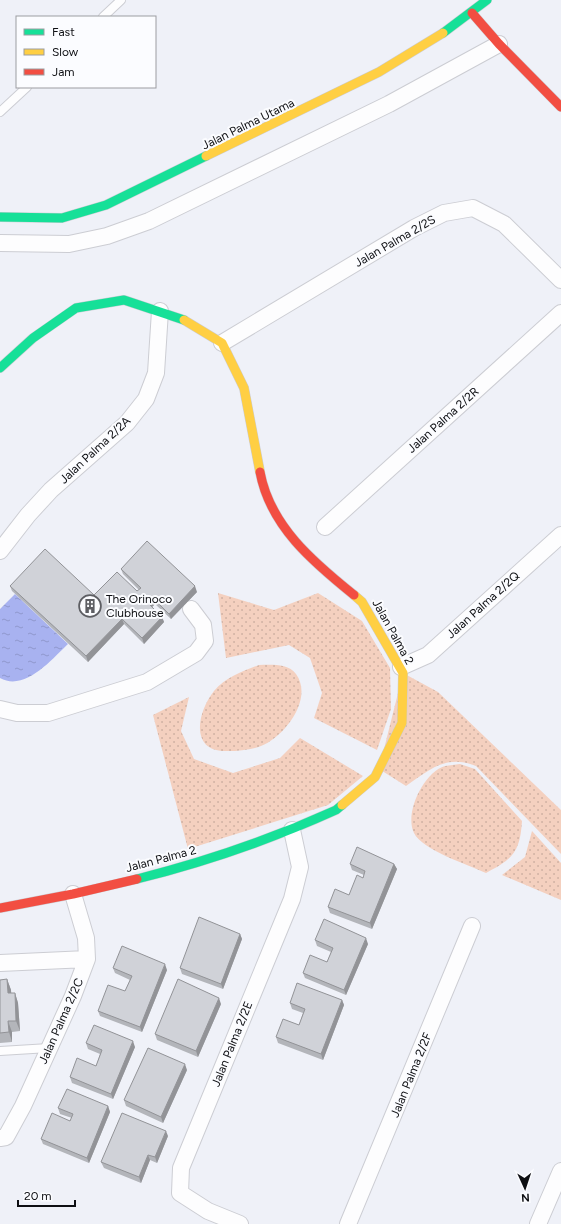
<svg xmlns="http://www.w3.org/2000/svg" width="561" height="1224" viewBox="0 0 561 1224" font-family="Figtree,sans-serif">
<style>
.grass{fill:url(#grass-dots)}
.water{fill:url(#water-ripples)}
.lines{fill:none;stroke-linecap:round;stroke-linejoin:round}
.lane-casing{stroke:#cccdd3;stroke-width:10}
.street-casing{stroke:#cccdd3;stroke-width:18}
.fast-casing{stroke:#cccdd3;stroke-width:10}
.slow-casing{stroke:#cccdd3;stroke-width:10}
.jam-casing{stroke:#cccdd3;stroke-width:10}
.lane{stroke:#fdfdfe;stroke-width:8}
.street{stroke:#fdfdfe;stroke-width:16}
.fast{stroke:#16e098;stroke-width:9}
.slow{stroke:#ffcf43;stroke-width:9}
.jam{stroke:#f24e42;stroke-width:9}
.wall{fill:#b3b5ba}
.shaded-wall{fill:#929397}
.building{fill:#d0d2d8;stroke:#929397}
.labels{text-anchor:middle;stroke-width:4;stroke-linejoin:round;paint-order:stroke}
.street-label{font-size:12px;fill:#0e0f13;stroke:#fbfcff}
.poi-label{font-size:12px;fill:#0e0f13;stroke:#fbfcff;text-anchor:start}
</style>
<defs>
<pattern id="grass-dots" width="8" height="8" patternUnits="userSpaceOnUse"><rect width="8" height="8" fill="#f4d0bf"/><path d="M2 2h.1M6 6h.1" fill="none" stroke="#d0b1a3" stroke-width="1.8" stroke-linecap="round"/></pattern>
<pattern id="water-ripples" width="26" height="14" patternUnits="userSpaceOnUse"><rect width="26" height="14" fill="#a8b2f0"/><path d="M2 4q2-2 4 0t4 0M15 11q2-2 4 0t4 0" fill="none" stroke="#8f98cd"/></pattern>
</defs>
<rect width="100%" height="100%" fill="#eff1f8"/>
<path class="grass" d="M218,593L274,610L318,593L362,621L390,668L391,709L377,750L314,718L322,693L310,658L289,645L226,658Z
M259,665C270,665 288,663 296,674C314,699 284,737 261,746C251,750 239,751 228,751C189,753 197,712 214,691C226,677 243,671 259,665Z
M403,673L438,692L561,810V854L476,766C446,754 429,770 406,786L379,769Z
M189,697L181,731L194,759L233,773L280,758L300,738L363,776L328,805L188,849L153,715Z
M460,764L475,769L522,821C520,852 513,859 486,873C469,865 422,850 414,833C404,813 424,772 445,766C450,765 455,765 460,764Z
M532,831L561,863V900L502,875L525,857Z"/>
<path class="water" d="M15,594L68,644C52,659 25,692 0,678V609Z"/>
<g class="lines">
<g class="lane-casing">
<path id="lane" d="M103,17L121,0
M0,112L27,87
M0,1051L49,1048"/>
</g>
<g class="street-casing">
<path id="street" d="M0,243L69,244L107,236L149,221L389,104L499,44
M222,343L414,228L444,213L473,208L504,224L561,280
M325,527L561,313
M0,551L28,515L51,490L127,423L146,399L156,373L160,311
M401,667L428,655L561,535
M0,709L17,713H48L147,682L196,653L205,641L203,625L191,609
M0,963L87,959
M0,1138L6,1137L23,1106L73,996L87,959L86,938L73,894
M240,1224L208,1211L180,1193L181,1168L292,899L300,867L292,830
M348,1224L472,926
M538,1224L561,1171"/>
</g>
<g class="fast-casing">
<path id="fast" d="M443,33L487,0
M0,217L62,218L106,205L206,156
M0,368L33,338L76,308L124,300L184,320
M137,879C205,862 272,839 336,810L342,805"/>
</g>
<g class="slow-casing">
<path id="slow" d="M206,156L379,72L443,33
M184,320L222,343L244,388L260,472
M342,805L375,777L402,723L403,673L362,602L354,595"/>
</g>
<g class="jam-casing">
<path id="jam" d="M472,13L499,44L561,107
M260,472C270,526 313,562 354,595
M0,908L73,894L137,879"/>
</g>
<use href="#lane" class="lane"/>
<use href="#street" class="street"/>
<use href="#fast" class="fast"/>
<use href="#slow" class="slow"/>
<use href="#jam" class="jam"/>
</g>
<path class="wall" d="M121,569L197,592L171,619L155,604L152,607L162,617L164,622L144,644L124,624L88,662L12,591L10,586L94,595L137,591L139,590L123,574Z
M350,864H394L397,869L372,929L330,913L328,907L349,895L363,878L364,875L352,870Z
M240,934L242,939L223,989L182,974L180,968Z
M315,940L368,944L346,995L305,978L303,973L327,962L331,952L317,946Z
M113,968L167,970L142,1032L100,1016L98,1011L125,991L130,980L115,973Z
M7,979L11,990V993H15L18,1003L20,1031L12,1032V1042L0,1043V980Z
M342,1000L344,1005L323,1060L278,1043L276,1037L299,1025L303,1013L292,1009L290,1003Z
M221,1004L198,1057L157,1040L155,1034Z
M86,1043L135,1047L113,1099L72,1083L70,1077L96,1066L100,1054L88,1049Z
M187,1070L163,1123L126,1106L124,1100Z
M108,1106L110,1112L89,1163L43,1144L41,1139L70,1121L72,1118L60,1114L58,1108Z
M168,1136L157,1163L150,1160L141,1183L104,1168L101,1162Z"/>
<path class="shaded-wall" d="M195,586L197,592L171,619L169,614Z
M153,598L155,604L150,609L148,603Z
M162,617L164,622L144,644L142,638Z
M122,619L124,624L88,662L86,656Z
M394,864L397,869L372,929L370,923Z
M240,934L242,939L223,989L221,984Z
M366,938L368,944L346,995L344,990Z
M165,964L167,970L142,1032L140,1027Z
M7,979L11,990L12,1003L8,993Z
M15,993L18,1003L20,1031L16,1021Z
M219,998L221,1004L198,1057L196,1051Z
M342,1000L344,1005L323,1060L321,1054Z
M8,1021L12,1032V1042L9,1032Z
M133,1041L135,1047L113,1099L111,1094Z
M185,1064L187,1070L163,1123L161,1117Z
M108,1106L110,1112L89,1163L87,1158Z
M166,1131L168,1136L157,1163L155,1157Z
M148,1155L150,1160L141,1183L139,1177Z"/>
<path class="building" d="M147,541L195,586L169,614L153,598L148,603L162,617L142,638L122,619L86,656L10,586L45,549L94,595L117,572L137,591L141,588L121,569Z
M357,847L394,864L370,923L328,907L335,889L349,895L357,875L363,878L365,871L350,864Z
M199,917L240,934L221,984L180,968Z
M324,919L366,938L344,990L303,973L310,955L327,962L333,948L315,940Z
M122,946L165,964L140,1027L98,1011L108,985L125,991L132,976L113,968Z
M7,979L8,993H15L16,1021H8L9,1032L0,1033V980Z
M178,979L219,998L196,1051L155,1034Z
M297,983L342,1000L321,1054L276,1037L283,1019L299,1025L305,1009L290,1003Z
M94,1025L133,1041L111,1094L70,1077L77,1058L96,1066L102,1050L86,1043Z
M148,1048L185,1064L161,1117L124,1100Z
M67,1089L108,1106L87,1158L41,1139L52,1113L70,1121L73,1114L58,1108Z
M122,1113L166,1131L155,1157L148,1155L139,1177L101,1162Z"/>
<defs>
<g id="building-ring" transform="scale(1.15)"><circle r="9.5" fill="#fbfcff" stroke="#5d5e63" stroke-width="1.5"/><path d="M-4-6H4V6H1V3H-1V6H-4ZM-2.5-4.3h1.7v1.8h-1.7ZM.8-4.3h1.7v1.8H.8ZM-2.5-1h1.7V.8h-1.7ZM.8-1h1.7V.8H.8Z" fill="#5d5e63"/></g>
</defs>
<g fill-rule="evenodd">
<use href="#building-ring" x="90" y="606"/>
</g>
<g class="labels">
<g class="street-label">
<text transform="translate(248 124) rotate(-26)" y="4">Jalan Palma Utama</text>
<text transform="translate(395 241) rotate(-30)" y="4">Jalan Palma 2/2S</text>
<text transform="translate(443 420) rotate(-42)" y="4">Jalan Palma 2/2R</text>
<text transform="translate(95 450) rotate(-43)" y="4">Jalan Palma 2/2A</text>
<text transform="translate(483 605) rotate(-42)" y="4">Jalan Palma 2/2Q</text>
<text transform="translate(393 632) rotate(61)" y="4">Jalan Palma 2</text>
<text transform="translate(161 859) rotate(-15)" y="4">Jalan Palma 2</text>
<text transform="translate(61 1021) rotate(-66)" y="4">Jalan Palma 2/2C</text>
<text transform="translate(232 1044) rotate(-68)" y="4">Jalan Palma 2/2E</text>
<text transform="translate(411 1075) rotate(-68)" y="4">Jalan Palma 2/2F</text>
</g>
<g class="poi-label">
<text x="106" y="603">The Orinoco<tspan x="106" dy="14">Clubhouse</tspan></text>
</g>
</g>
<rect x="16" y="16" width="140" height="72" fill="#fbfcff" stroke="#9c9da1"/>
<rect x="24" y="29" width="20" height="6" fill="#16e098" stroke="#9c9da1"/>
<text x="52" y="36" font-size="12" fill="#0e0f13">Fast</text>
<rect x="24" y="49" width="20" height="6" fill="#ffcf43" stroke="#9c9da1"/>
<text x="52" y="56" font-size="12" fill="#0e0f13">Slow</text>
<rect x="24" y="69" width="20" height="6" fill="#f24e42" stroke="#9c9da1"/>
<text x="52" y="76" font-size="12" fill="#0e0f13">Jam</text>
<g transform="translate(525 1188) rotate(177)" stroke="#fbfcff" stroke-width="3" paint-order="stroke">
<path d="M0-3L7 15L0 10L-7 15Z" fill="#0e0f13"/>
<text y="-6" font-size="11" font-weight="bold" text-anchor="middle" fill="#0e0f13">N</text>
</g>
<path d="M18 1200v6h57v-6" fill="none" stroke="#0e0f13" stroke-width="2"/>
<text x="24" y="1200" font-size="12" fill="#0e0f13" stroke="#fbfcff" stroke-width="3" paint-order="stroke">20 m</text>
</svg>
